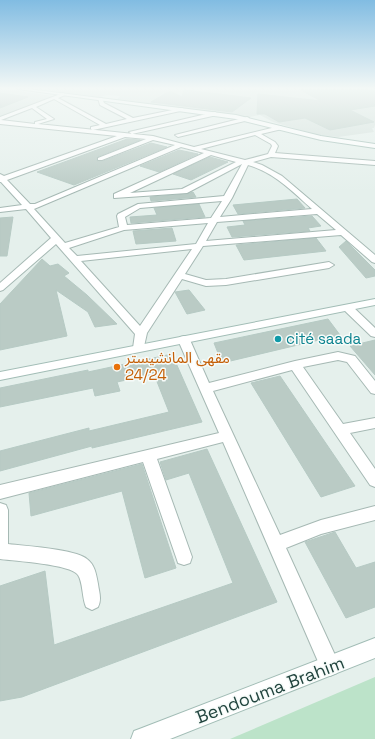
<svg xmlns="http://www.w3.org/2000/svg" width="375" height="739" viewBox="0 0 375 739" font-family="'Space Grotesk','Noto Sans Arabic',sans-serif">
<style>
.built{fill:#d3e0db}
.green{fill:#bce3c9}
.building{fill:#bacbc5;stroke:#b6cac4}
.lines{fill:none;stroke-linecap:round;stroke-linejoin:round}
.street-casing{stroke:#a6b9b4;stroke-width:2}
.secondary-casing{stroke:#a2bdb6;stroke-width:2}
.street{fill:#fff;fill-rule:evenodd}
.secondary{fill:#fff;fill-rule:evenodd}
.culture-dot{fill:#0f9aa8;stroke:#f6fbf9;stroke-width:1.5}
.food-dot{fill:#e8710a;stroke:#f6fbf9;stroke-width:1.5}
.labels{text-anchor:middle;stroke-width:3;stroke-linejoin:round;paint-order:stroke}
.culture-label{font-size:15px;fill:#0d838f;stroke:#f6fbf9;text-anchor:start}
.food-label{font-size:15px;fill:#c56008;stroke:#f6fbf9;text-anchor:start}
.near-street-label{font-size:18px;fill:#21443e;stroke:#f6fbf9}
</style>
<rect width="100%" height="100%" fill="#e5f0ec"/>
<path class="built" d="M0,89H5L53,96L0,117Z
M36,89H375V125L374,128H372L374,132L338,137L314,134L273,122L260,115L249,117L117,99L120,96L108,95L99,97Z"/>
<path class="green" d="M375,677V739H230Z"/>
<path class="building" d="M299,89H362L375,91V106L350,110L374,122L330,130L305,118L279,122L265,114H257L258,94L321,101Z
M184,90L195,91L251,98L232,112L151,102L170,91L182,97Z
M0,93L28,97L0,108Z
M127,139L140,140L97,157V161H103L151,143L167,147L74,185L37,172Z
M179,150L198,154L159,172L140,166Z
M210,157L228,162L191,180L173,174Z
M193,192L196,197L151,201L150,197L187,194Z
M297,199L305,208L238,214L233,205Z
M199,204L205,217L131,223L130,217L157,215L154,208Z
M312,216L321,226L308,228L310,231L232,237L227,227L245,225L243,221Z
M13,217L7,256H0V218Z
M172,228L176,241L136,244L133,231Z
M316,238L326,251L244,260L236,245Z
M346,241L375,270V276L366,278L339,247Z
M42,259L50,266L58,264L69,273L64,276L87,295L117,324L95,327L88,312L56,290L67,336L0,350V304Z
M189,290L205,310L187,314L175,292Z
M328,319L340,335L222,363L214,343Z
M375,340V375L350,346Z
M172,354L202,422L92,448V446L0,471V451L89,428V431L169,412L154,374L117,382L120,391L95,396L93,388L0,407V388L88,370V372Z
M280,376L355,486L321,497L251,383Z
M207,449L277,602L22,697L0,701V586L45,571L54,645L233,583L189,473L166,480L160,462Z
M142,464L176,568L145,578L122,491L31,516L29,493Z
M335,532L356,568L375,562V607L346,618L305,542Z"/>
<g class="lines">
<g class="street-casing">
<path id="street" d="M63,93L65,95L58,98L106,124L127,119L100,105L98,98H102L104,103L133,118L182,108L185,110L93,130L91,129V127L100,125L54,99L36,107L54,119L38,124L153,136L194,147L280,126L282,127V129L261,134L275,142L278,146L275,153L375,161V165L271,157L253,162L262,165L282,176L375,255V263L372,262L341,235L203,246L185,274L206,280L226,279L329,262L334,265L329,268L226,285L206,286L182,279L147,333L143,351H135L133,348L135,334L56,244L3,290L0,291V283L51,238L26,209L0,212V208L22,205L1,182H0V174L4,176L117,136L0,124V117ZM32,108L47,119L35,122V124L1,120ZM255,135L271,144L272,146L268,154L245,160L201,149ZM125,137L146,139L98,158V160H102L153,140L175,145L35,204H30L7,180ZM181,147L204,153L114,194V198L187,193L242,164L224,196L138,204L118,214L117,216L119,227L65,243L34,209ZM211,155L236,162L182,189L130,193ZM248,165C274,172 293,192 312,209L220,217L232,198ZM222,201L211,218L127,225L125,217L140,208ZM317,214L336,230L206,241L217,222ZM208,223L196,244L77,256L69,248L124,230ZM192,249L140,326L81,261Z
M215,112L218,114L217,115L132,134L129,132Z
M247,117L249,118V120L178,137L175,135Z
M348,305L352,306L375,328V337L371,336L344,310L343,308L344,306Z
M184,336L188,337L190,340L209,383L295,361L338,352L355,356L375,381V394L371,393L347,362L338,360L303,367L343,424L375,418V428L350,433L375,469V487L370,485L292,370L213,391L280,535L321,520L375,506V520L321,534L286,548L340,666L337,673L330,676L323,673L223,442L157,459L192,557L190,563L184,565L178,563L176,557L143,462L0,499V485L219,433L178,340L180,337Z
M0,503L6,505L8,510V544C25,546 75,549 87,559C95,565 96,574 98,584C99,592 102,599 98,607L92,610L86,607C82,598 83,582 78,575C71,564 14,561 0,559Z"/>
</g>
<g class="secondary-casing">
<path id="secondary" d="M18,89H28L236,115L321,136L375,144V148L321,140L236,119Z
M375,299V305L0,380V372Z
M375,638V658L170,739H131L134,731L142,728Z"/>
</g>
<use href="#street" class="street"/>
<use href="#secondary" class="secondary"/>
</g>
<linearGradient id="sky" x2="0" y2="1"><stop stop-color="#81bce2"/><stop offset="0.46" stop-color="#f3f8f6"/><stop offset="1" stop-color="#f3f8f6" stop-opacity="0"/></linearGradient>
<rect width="375" height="192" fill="url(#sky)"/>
<circle class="culture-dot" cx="278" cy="339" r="4"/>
<circle class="food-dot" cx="117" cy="367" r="4"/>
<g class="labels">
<g class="culture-label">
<text x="286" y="344">cité saada</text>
</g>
<g class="food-label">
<text x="125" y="363">مقهى المانشيستر<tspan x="125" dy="17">24/24</tspan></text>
</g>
<g class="near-street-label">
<text transform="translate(270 690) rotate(-21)" y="6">Bendouma Brahim</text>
</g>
</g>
</svg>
